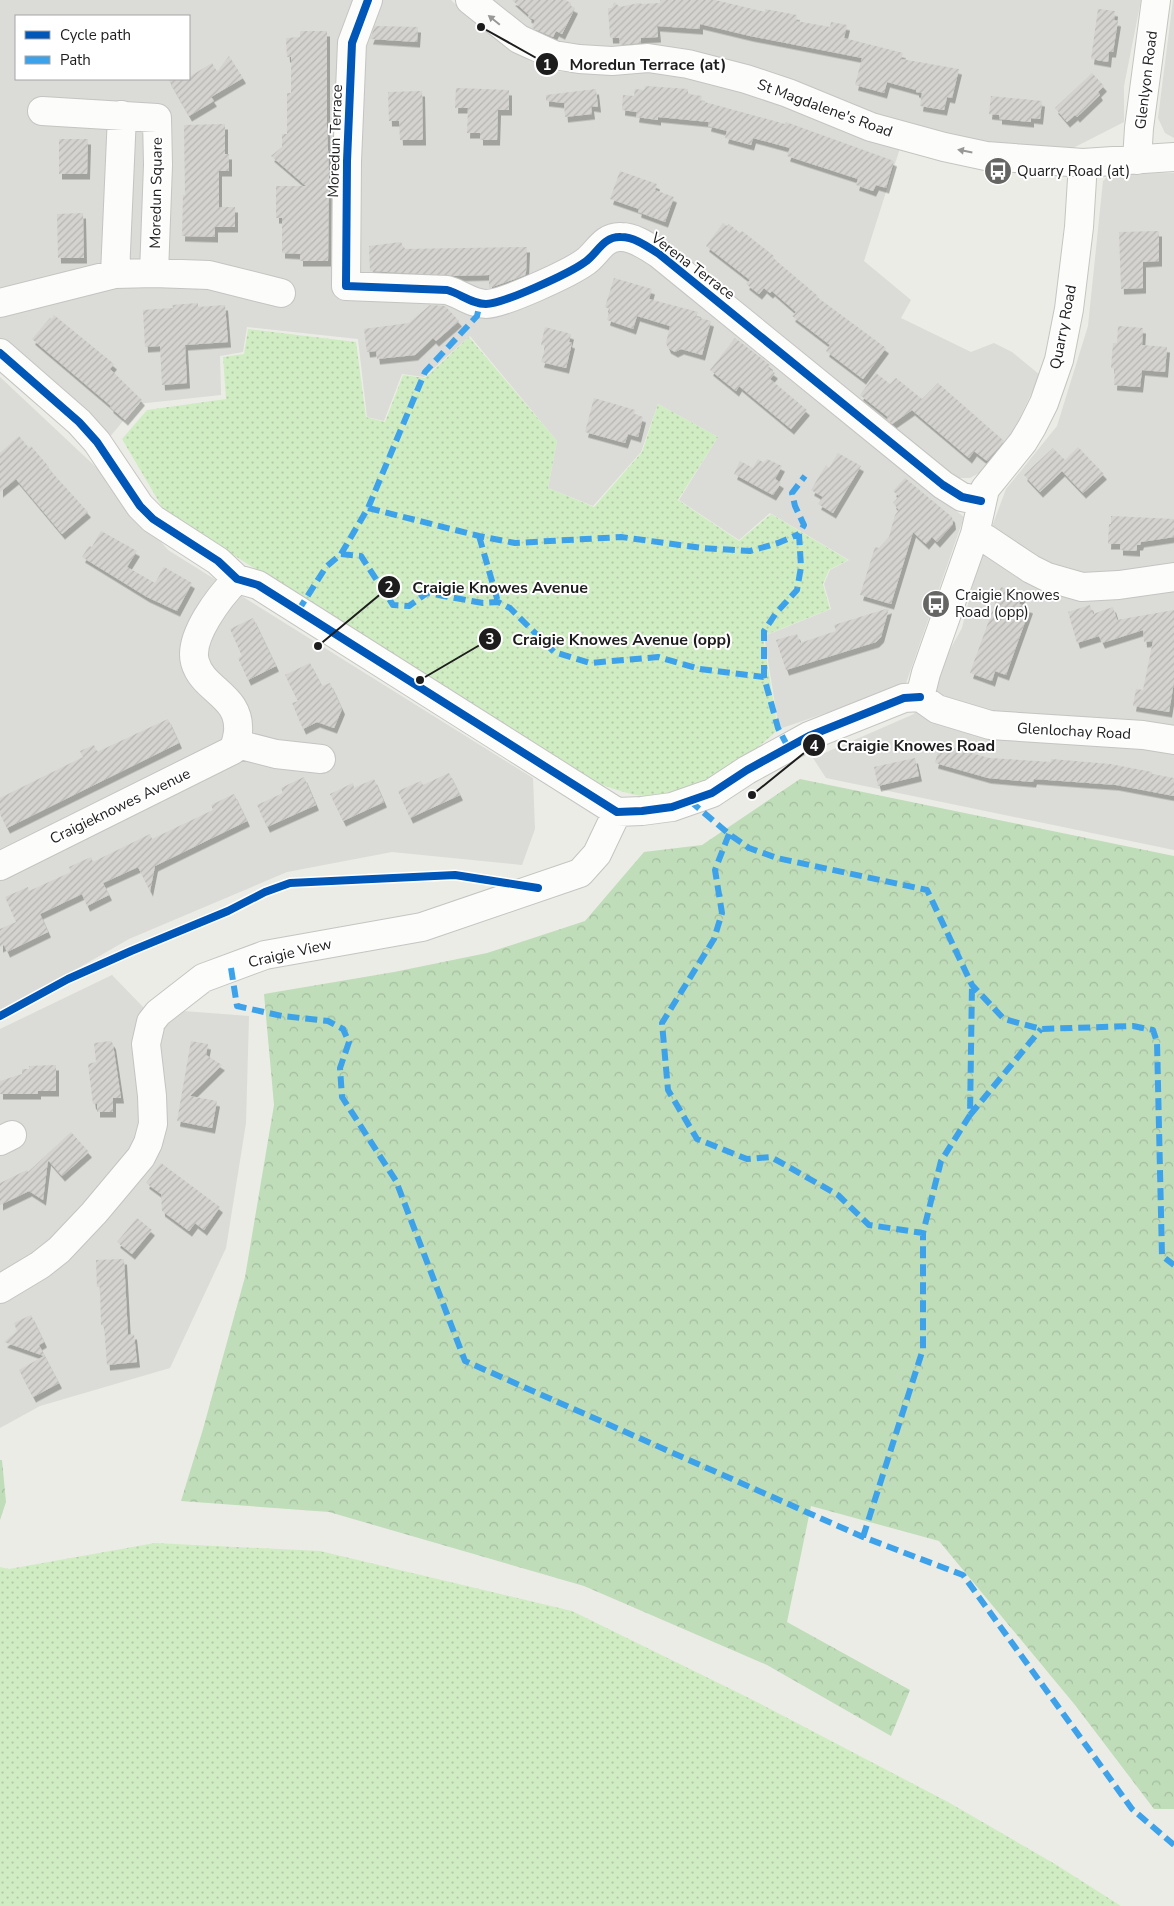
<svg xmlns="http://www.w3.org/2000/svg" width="1174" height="1906" viewBox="0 0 1174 1906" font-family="'Nunito Sans',sans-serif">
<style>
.residential{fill:#dbdbd7;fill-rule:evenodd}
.grass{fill:url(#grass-dots)}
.forest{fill:url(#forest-crowns)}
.building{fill:url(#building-hatch);filter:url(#shadow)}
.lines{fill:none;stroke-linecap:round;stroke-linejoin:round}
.minor-casing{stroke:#c4c4c2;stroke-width:30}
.minor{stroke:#fcfcfb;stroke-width:28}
.quiet{stroke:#3da2ea;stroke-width:6;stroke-dasharray:12 6;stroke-linecap:butt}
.cycleway-casing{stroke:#fff;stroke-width:11}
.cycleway{stroke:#0057b8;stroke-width:8}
.oneway{fill:#989897}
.labels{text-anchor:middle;stroke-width:4;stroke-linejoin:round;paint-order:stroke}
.street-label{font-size:15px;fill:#1d1d1d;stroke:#fff}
.poi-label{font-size:15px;fill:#1d1d1d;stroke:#fff;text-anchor:start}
.leader{fill:none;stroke:#1d1d1d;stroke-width:2}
.callout-dot{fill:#1d1d1d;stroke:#fff;stroke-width:2}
.mark-label{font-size:15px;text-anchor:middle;font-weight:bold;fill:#fff}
.callout-label{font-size:16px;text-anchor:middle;font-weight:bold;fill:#1d1d1d;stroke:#fff;stroke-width:4;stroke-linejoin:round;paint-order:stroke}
</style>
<defs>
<pattern id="grass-dots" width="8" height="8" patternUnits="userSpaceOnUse" patternTransform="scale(1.25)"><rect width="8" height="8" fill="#d0ecc3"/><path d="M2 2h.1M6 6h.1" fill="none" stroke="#b2caa7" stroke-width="1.8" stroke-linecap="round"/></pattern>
<pattern id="forest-crowns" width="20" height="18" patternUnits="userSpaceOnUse" patternTransform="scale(1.25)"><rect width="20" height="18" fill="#bfddb9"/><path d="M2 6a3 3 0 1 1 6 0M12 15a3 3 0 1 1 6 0" fill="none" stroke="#a4bd9f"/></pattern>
<pattern id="building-hatch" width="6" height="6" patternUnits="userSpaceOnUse" patternTransform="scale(1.25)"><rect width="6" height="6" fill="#d4d3cf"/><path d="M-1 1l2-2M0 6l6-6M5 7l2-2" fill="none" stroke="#b6b5b1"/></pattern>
<filter id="shadow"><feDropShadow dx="3" dy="5.5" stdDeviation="0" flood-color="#0004"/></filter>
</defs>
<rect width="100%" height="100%" fill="#ecece6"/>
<path class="residential" d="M0,0H451L481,28L530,61L553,71L587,74L651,68L757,94L900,148L864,261L911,300L901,318L971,352L994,343L1012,352L1040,375L1013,432L997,453L981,472L970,478H955L940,498L964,517L905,686L779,729L764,636L831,609L824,584L830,570L849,560L770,513L739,540L679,500L718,437L658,404L641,452L593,506L548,488L557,441L470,336L424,377L402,374L384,421L367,417L358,339L247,327L243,352L220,356L221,395L137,404L109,438L0,338ZM16,16H189V79H16Z
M482,0H1141L1124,86V122L1073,148L1037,150L980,147L584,50L546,43Z
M1173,0H1174V138L1165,133L1158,118Z
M1174,173V850L826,778L813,758L914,714L962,628L978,564L1006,489L1057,426L1088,326L1103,181L1110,174Z
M0,377L98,469L168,550L533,778L535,829L522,865L392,852L287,872L129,939L0,1013Z
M112,975L144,1008L249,1016L246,1123L226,1248L170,1368L40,1406L0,1428V1029Z"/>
<path class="grass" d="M248,329L356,342L366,417L385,422L403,375L425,378L469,337L557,441L548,488L594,507L642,452L658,404L718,437L678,500L739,541L771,514L848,560L829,570L823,584L830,609L763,636L778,730C764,742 713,788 696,783L695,786C686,789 677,794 668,795C642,801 618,790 594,782L165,512L122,439L147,410L226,399L223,357L244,354Z
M155,1543L320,1551L572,1611L753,1700L948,1802L1055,1864L1121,1906H0V1567L9,1569Z"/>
<path class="forest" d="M800,779L1174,856V1809H1154L1075,1705L939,1541L811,1506L787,1622L910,1690L891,1736L767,1665L584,1586L329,1512L181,1501L203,1429L245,1277L274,1105L264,994L394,972L487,953L585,921L644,852L702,845Z
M0,1460H2L6,1502L0,1520Z"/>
<path class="building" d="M512,0H565L571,3V6L575,8L562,34L556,31L553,37L532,28L535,20L528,17L529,15Z
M660,0H715L765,12V9L797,15L796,21L830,27L831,22L847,25L844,38L903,53L901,59L959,69L952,98L947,97L944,110L920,106L922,93L916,92V90L887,82L884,93L855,85L862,58L750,36L700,24V29L657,26L658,37L641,38V43L620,45L619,38H610L608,8H612L614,2L620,7L639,3L642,4L660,3Z
M1098,9L1115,11L1114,20L1118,21L1113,52H1109L1108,62L1091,59Z
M375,26L418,27L417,42L370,39Z
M300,31H327V127L329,173L328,261H300V254L282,253V218H276V186H306L271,156L282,147V134H287V93H291V57H287L286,38L300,37Z
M229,56L243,78L211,97L214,101L189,116L168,79H189V77L212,63L217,72Z
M1092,73L1104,86L1098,92L1100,95L1077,117L1075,115L1067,122L1055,108Z
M645,86L688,89V94L702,96L701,101L785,124L786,122L894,161L886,188L876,185L873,191L856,185L858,179L787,156L790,148L753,138L751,145L725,138L727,131L708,126L709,122L658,117V120L636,117L637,112L622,110L623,95L634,96L635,89L644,90Z
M456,88L509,90V110H498L497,140H480V133H467L468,108H455Z
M596,89L598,107L591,106L592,114L565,117L564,103L546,101V95Z
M422,91L423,140H400L399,121H389L388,92Z
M991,96L1042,101L1040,119L1031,118V122L999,119V115L989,114Z
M225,124V154H229V171H219V207H235V227H215V237L182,236L183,195H185L184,125Z
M59,139H88L87,174H59Z
M620,171L657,184L655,190L674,197L665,222L638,212L639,209L610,199Z
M83,213L84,258H58L57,214Z
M723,223L727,226L729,224L740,233L742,231L774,256L773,258L818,296L817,297L886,348L863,379L826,351L830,345L792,316L796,312L772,291L770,293L764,288L759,294L746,284L750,280L706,246Z
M1159,231V261L1143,262V288L1121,289L1119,232Z
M401,242L404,249L527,247L526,272L525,275L515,279L489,288V275L453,276L370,271L369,246Z
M614,278L652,289L649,299L698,312L696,317L711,321L702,355L681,349L675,352L668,348L666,343L670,326L637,316L633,329L607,320L610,309L605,307Z
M198,303V307L225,305L228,342L185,345L187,383L162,385L160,346L145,347L143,310L173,308L172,305Z
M430,305L445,306L459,321L436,341L433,338L415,355L377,359L376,351L367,352L364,329L409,323Z
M54,315L114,364L110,369L142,400L125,420L110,407L111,406L32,339L50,318L52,319Z
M1118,326L1143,328L1142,345L1167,347L1165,372L1142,370L1140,387L1114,385L1115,369L1111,368L1113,343H1117Z
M545,327L571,334L569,342L572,343L566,368L541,362L546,346L541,345Z
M735,338L770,365L768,368L775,373L770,379L807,410L791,429L739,386L736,391L710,370Z
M876,373L890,384L896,378L922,399L938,383L1004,441L987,461L974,451L969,458L912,410L892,424L887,419L888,417L860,395Z
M594,398L635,410L634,414L643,417L638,437L628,434L625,443L585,432Z
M19,436L29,448L31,446L49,467L48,468L88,512L62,534L16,479L0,492V453Z
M1078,447L1104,474L1083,493L1062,471L1040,492L1024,475L1053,448L1065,460Z
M838,453L861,466L833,513L818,504L823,497L811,490L826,465L829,468Z
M758,459L764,463L767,459L782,466L775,479L781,483L773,495L734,474L740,461L753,468Z
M905,478L952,517L953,524L937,542L932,537L926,544L913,532L891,604L860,595L875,547L879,548L889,537L895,515L899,510L893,503L899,496L893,491Z
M1111,516L1174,519V537L1141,542L1140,545H1137V551L1120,550V544H1108L1109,524H1111Z
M101,531L137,551L127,567L155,583L164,567L192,583L177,611L147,597L82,557L89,546L92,547Z
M1001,587L1023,595L1019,604L1030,608L1006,675L995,671L992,681L970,673Z
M1090,605L1093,614L1113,607L1117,620L1174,610V682L1169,712L1133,706L1136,689L1143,690L1153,641L1144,642L1143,630L1102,643L1099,636L1077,643L1068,612Z
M889,608L881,637L876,642L786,670L776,640L797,634L800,643L836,631L834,625Z
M253,618L276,666L248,680L238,658L242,656L230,629Z
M310,663L322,686L330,683L342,709L334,728L317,722L303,729L292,703L298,701L285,675Z
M168,719L179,743L7,828L0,814V798L83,757L80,751L94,745L97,752Z
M940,744L989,758L1051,762V759L1110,764L1152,772V774L1174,778V796L1116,785L1034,779L1033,782L988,778L935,763Z
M915,758L919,776L878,786L874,767Z
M449,773L460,795L410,818L398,791L421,781L423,785Z
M304,777L316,805L267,827L257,805L283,793L281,788Z
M374,779L384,802L343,821L330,794L353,783L354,788Z
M234,794L247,821L155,866L150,891L138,867L103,883L109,895L87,906L82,894L40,914L48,932L7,952L4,945L0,947V929L16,922L5,897L28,887L29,891L71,872L69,867L91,857L93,862L150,834L152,839L213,810L211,805Z
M111,1041L113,1044L121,1098H113V1112H97V1104H93L88,1064L96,1062L94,1043Z
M191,1041L208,1044L206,1055L222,1065L190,1096L217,1101L212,1128L177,1121Z
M56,1065V1091H38V1094H0V1081L22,1074V1069H29V1066Z
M71,1132L89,1152L62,1176L48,1160L43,1200L29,1191L0,1205V1183L27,1170L28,1172Z
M161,1163L220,1207L204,1230L195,1223L189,1231L162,1211L161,1194L146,1183Z
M137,1218L152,1230L132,1254L117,1242Z
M124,1259L128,1335L134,1334L137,1362L107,1365L104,1325H101L100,1287H97L96,1260Z
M31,1315L44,1342L39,1345L59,1383L33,1397L19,1370L44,1356L4,1342L17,1331L14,1323Z"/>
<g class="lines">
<g class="minor-casing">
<path id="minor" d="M368,0L352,43L347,161L346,286L447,290C461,294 472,304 486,304C503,304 570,273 585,262C597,254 603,236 621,237C635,237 648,247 659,254L943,485L962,497L981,501
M470,0L519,39L554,55L579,59L612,61L648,58L688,64L746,79L788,93L871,127L944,147L986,156L1083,163L1174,157
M42,111L157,118L158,165L154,273
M1137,160L1139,128L1156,0
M115,274L122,115
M0,303L115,274L154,273L209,275L281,293
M0,353L79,422L97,442L140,506L153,519L218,561L237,579L258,585L617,812L642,811L672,807L712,793L747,770L809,736L904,698L920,697
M975,534L986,539L1031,569L1047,577L1082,587L1119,585L1174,577
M920,697L926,673L975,534L985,489L1023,442L1032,427L1044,403L1059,360L1069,309L1079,227L1083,163
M920,697L937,709L990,725L1143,735L1174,740
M237,744L276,754L321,759
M0,866L233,750C236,744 237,739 238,732C241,695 203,691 195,662C188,637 220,596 237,579
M0,1141L12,1135
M0,1289L40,1265L59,1250L94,1213L141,1157L148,1143L153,1124L152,1096L146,1044L151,1022L158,1013L203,978L265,955L422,927L580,873L597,854L617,812"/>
</g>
<use href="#minor" class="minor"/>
<path class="quiet" d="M368,508L479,536L515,543L621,537L702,548L750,551L778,543L799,534
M479,536L498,602
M341,554L361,556L393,605L409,606L427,593L483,603L498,602L510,608L554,652L590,663L658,657L700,669L764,677L778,728L788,747
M298,611L326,567L341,554L368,508L425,372L477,316L480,303
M764,677V631L776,613L797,590L801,567L799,534L804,525L795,506L792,493L805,476
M690,801L729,834L749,848L777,858L927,890L972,985L1004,1019L1041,1029L1133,1026L1153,1030L1157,1042L1162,1256L1174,1265
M729,834L715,870L722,913L714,939L662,1023L668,1090L697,1139L747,1159L771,1157L838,1195L869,1225L923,1233L941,1161L970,1115L972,985
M231,968L237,1006L282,1016L328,1021L343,1029L349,1042L340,1068L342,1097L396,1181L465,1361L863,1537L963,1575L1132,1809L1174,1845
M970,1115L1041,1029
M863,1537L923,1349V1233"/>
<g class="cycleway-casing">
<path id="cycleway" d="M368,0L352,43L347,161L346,286L447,290C461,294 472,304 486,304C503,304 570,273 585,262C597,254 603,236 621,237C635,237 648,247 659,254L943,485L962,497L981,501
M0,353L79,422L97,442L140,506L153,519L218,561L237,579L258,585L617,812L642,811L672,807L712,793L747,770L809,736L904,698L920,697
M0,1016L68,979L131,951L228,911L265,892L290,883L455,875L538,888"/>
</g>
<use href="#cycleway" class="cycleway"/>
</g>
<defs><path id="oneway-solid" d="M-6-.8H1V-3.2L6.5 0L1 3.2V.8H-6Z" transform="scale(1.25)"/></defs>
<g class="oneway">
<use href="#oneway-solid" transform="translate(494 20) rotate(-141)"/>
<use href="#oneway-solid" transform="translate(965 151) rotate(-169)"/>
</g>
<defs>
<g id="bus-disc" transform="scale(1.4375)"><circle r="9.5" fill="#656563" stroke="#fff"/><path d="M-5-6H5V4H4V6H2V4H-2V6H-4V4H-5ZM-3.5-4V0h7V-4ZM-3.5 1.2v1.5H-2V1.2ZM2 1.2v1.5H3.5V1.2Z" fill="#fff"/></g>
</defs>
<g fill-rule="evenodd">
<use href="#bus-disc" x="998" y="171"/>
<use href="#bus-disc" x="936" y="604"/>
</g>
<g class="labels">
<g class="street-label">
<text transform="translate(1146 80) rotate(-83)" y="5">Glenlyon Road</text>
<text transform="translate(825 108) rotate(20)" y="5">St Magdalene's Road</text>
<text transform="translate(335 141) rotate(-88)" y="5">Moredun Terrace</text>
<text transform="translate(156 193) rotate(-89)" y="5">Moredun Square</text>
<text transform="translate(693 266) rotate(37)" y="5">Verena Terrace</text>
<text transform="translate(1063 327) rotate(-79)" y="5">Quarry Road</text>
<text transform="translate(1074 731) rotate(3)" y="5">Glenlochay Road</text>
<text transform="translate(120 806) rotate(-26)" y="5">Craigieknowes Avenue</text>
<text transform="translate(290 953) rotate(-13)" y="5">Craigie View</text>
</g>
<g class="poi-label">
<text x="1017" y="176">Quarry Road (at)</text>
<text x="955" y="600">Craigie Knowes<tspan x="955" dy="17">Road (opp)</tspan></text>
</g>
</g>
<path class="leader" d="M481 27L547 64M318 646L389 587M420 680L490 639M752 795L814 745"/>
<g class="callout-dot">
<circle cx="481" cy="27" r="5"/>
<circle cx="318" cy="646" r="5"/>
<circle cx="420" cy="680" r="5"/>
<circle cx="752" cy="795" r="5"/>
<circle cx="547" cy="64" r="12"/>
<circle cx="389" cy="587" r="12"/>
<circle cx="490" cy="639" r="12"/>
<circle cx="814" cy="745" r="12"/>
</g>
<g class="mark-label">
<text x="547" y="70">1</text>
<text x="389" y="592">2</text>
<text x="490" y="644">3</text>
<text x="814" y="751">4</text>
</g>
<g class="callout-label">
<text x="648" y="70">Moredun Terrace (at)</text>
<text x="500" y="593">Craigie Knowes Avenue</text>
<text x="622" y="645">Craigie Knowes Avenue (opp)</text>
<text x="916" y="751">Craigie Knowes Road</text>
</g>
<rect x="15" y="15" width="175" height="65" fill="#ffffff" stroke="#a5a5a5"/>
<rect x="25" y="31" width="25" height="8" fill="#0057b8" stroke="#a5a5a5"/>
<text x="60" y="40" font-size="15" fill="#1d1d1d">Cycle path</text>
<rect x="25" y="56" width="25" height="8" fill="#3da2ea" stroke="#a5a5a5"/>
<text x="60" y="65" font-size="15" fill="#1d1d1d">Path</text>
</svg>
